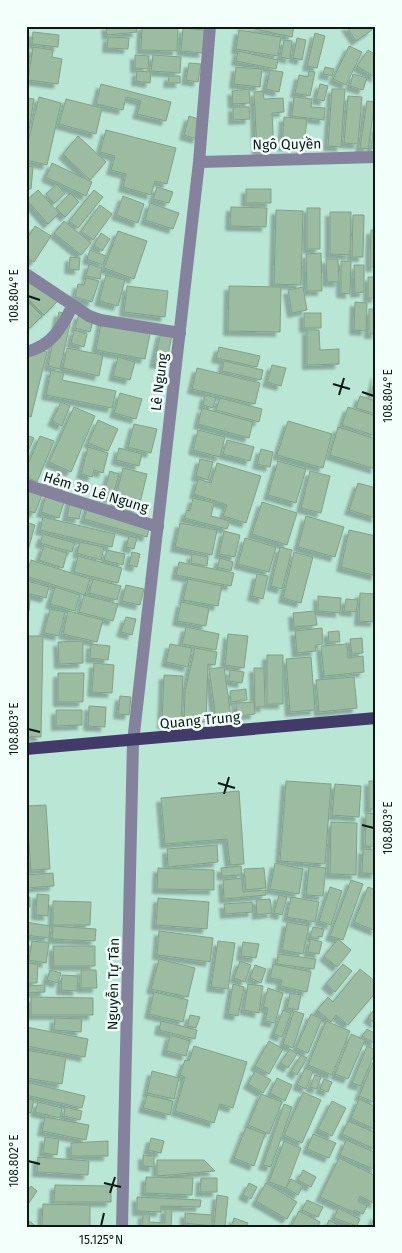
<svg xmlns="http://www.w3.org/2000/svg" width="402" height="1253" viewBox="0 0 402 1253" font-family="'Fira Sans',sans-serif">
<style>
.building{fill:#9cbca1;stroke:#82a187;filter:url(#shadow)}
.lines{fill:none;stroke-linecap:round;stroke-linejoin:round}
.service{stroke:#85829e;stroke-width:12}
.minor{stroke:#85829e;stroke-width:12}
.tertiary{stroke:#85829e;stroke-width:12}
.primary{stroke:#423a69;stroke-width:12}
.ticks{fill:none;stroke:#091914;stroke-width:2}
.labels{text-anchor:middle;stroke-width:5;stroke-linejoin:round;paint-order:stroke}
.street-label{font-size:14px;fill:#091914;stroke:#f2fffa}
.neatline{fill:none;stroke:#091914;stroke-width:2}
.ticks-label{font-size:12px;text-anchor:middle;fill:#091914}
</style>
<defs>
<filter id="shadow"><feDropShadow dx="-4.5" dy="4.5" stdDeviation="1" flood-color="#0004"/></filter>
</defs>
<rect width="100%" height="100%" fill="#bae6d5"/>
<path class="building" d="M106,26H136L137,32L107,35Z
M142,26H178L177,51L141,50Z
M241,26H294L292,37Z
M346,26H369L372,30L356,41Z
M183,28L205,30L203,53L181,51Z
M239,30L281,37L278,56L236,49Z
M33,32L59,35L58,47L32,44Z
M315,33L325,36L317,68L307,66Z
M108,37L129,38L128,49L107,48Z
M297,38L306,40L302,60L293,58Z
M284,40L292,41L290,59L281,57Z
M349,46L362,52L346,85L333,79Z
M33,47L53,50L52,57L62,59L58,84L28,80Z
M368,50L376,55V78L357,66Z
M238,51L278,60L276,69L236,61Z
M135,55L149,56L148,69L135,68Z
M153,55L181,57L180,73L151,71Z
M189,63L201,64L198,82L186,80Z
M236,67L262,69L260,87L234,84Z
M325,67L334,69L332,76L323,74Z
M270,70L283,72L279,92L266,89Z
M137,71L151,72L150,83L136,81Z
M309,71L315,72L310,96L295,93L299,75L308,77Z
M353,74L367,78L363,90L350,86Z
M169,76H180V83H168Z
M101,84L171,102L166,121L137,114L141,101L126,97L123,110L96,104Z
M320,84L328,86L324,101L316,99Z
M249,89L250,103L233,104L232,91Z
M332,89H345L341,147L328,146Z
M263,91L264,99L283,98L284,112L272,113L274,150L257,151L254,92Z
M348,96L362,97L358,144L344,143Z
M39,97L61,103L47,165L26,160V150Z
M294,97L312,99L311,107L325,108L324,120L292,116Z
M26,98L34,99L27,142L26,141Z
M66,99L102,108L96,134L59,124Z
M367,101L375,102L368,149L360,148Z
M233,107H249L250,119L233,120Z
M376,108V149L371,148Z
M189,116L202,120L197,139L184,135Z
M284,117L307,119L304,147L282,146Z
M106,130L176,148L167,184L155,181L151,195L123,187L126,174L111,170L115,156L100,152Z
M78,136L106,162L90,180L63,154Z
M52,163L92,182L86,196L46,177Z
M26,166L33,167L31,189H26Z
M57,184L65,194L54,203L46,194Z
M157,187L173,192L169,203L153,199Z
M246,189H271V203H246Z
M38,190L59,213L48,224L27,200Z
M94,190L103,197L78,228L69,221Z
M70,193L79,202L65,217L56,208Z
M123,196L144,204L138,223L116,215Z
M150,203L179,213L173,229L145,220Z
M100,205L112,214L93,240L81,231Z
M231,207L267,208L266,227L230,226Z
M307,208H320V249H307Z
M276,210L303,211L301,285L274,284Z
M330,212H351L350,255L330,254Z
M353,215H364L363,257H352Z
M64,221L91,243L81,255L54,233Z
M35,226L51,236L34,262L26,257V240Z
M371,230H376V267H370Z
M118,231L147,241L134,279L104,268Z
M101,233L110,239L102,251L94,245Z
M90,250L106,256L103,265L87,259Z
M321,253L322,291H307L306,254Z
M70,257L80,258L79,270L69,269Z
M326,259H338L339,282H327Z
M341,261H351L350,294L341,293Z
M89,264L102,268L100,279L86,276Z
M354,265H364V292L355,293Z
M106,275L125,280L118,306L99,301Z
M368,277H376V298H368Z
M36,278L58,301L44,315L26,297V287Z
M86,278L99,281L92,302L75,297L78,284L84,285Z
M127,286L168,291L165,317L124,312Z
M229,286L281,287L280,332L228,331Z
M303,287L307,310L292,313L288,290Z
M26,300L42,316L30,328L26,324Z
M355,302L367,303L366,331L354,330Z
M369,309H376V334H369Z
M59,312L72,315L60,369L48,366Z
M304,313H321V328H304Z
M79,314L94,318L90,332L75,328Z
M102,319L151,329L145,359L96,350Z
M74,330L87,334L84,347L71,343Z
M307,330H319L320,350L339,349V364L307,365Z
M161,332L172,335L166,365L154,363Z
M219,347L260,356L257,367L216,358Z
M31,348L47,352L31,417L26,415V368Z
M67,348L103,355L99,376L63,368Z
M118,357L135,362L130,380L113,376Z
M224,361L263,370L261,380L222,371Z
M272,365L286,368L281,386L267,382Z
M197,368L260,383L255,404L192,389Z
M51,370L64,373L62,380L116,391L112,408L46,395Z
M376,374V395L371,394Z
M120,393L142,399L136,419L114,413Z
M205,395L216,398L213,408L203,405Z
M360,396L376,401L375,414L356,408Z
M220,398L262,409L259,422L216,410Z
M61,402L70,406L62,426L52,421Z
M74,407L95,416L71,472L49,462Z
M348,407L376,416V436L342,425Z
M202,408L253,422L249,438L198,424Z
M98,420L118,429L108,451L88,443Z
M288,421L332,434L323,468L277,455Z
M134,424L157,429L151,453L128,447Z
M338,427L376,439L375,469L330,455Z
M198,430L225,437L220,457L193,450Z
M26,435L34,438L26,456Z
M40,436L54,441L37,482L26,477V469Z
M227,440L254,447L250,461L223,454Z
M88,447L108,453L103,473L94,470L92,477L81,474Z
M119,448L142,454L139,466L116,460Z
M261,449L273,452L270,467L257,464Z
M200,459L213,462L208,480L196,476Z
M278,461L306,469L296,503L268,495Z
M217,463L261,476L246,523L223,516L227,505L194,494L198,479L211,483Z
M123,468L147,474L138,511L114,505Z
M110,471L119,474L112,499L103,496Z
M310,471L330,476L321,513L301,508Z
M49,474L66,480L62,491L45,486Z
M358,483L376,488V518L349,510Z
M26,489L43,492L35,513L26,510Z
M47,493L65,499L59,518L41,512Z
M71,495L84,498L79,519L67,517Z
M193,498L214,503L211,516L230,521L227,529L184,518L187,510L190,511Z
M262,502L297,513L287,545L252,534Z
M89,503L151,521L147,537L84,519Z
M306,516L344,527L335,557L298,547Z
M43,517L115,534L112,547L40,530Z
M26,522L35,525L26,558Z
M180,523L217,530L212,555L175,547Z
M349,530L376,536V576L341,567Z
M224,531L240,535L235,557L219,554Z
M43,534L75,543L72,552L40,543Z
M129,536L137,538L134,549L126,547Z
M245,538L276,547L269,572L238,564Z
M80,542L104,547L101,560L77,553Z
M44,546L67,553L63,568L39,560Z
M280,547L292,550L282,589L271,586Z
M107,550L125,554L123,565L104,560Z
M132,552L140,554L137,567L129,565Z
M294,552L313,557L301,603L283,598Z
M192,554L208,557L207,566L191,563Z
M78,556L122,568L118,583L74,572Z
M220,558L233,562L231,571L217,567Z
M31,560L90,579L85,595L26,576Z
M179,562L234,573L231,586L176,575Z
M257,574L268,576L263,599L252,596Z
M93,579L121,586L117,600L89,593Z
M188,579L222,586L218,606L183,600Z
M27,581L49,587L46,598L26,593Z
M126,585L144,589L140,605L122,601Z
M55,587L80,595L75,611L50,604Z
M360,593L375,594V622L359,621Z
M84,595L118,604L113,621L79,612Z
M318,596L341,598L340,613L318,611Z
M26,599L30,600L29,611L26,610Z
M346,599L358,600L356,612L344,611Z
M181,602L209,608L206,626L177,621Z
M50,609L65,612L59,636L44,633Z
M68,611L103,620L97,642L63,634Z
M315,611L317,625L294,627L293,613Z
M126,617L136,619L132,635L121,632Z
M186,627L219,634L216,650L182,644Z
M322,628L323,644L315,645L316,651L297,653L295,631Z
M339,631L340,642H329L328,632Z
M228,634L248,636L244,668L225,665Z
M27,636H43L41,737L26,736Z
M362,638L363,653L352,654L350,639Z
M83,641V663L59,664L58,642Z
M91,644L110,646L108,660L90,658Z
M170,644L192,648L188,667L166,662Z
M347,644L348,658L363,656L364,672L324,676L321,646Z
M195,648L217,652L215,665L208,664L206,722H184L185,691Z
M267,655H283V704H267Z
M311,657L315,710L290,712L286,659Z
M94,663L114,665L112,693L92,692Z
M224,667L231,717L216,719L209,669Z
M254,668H264L265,707H255Z
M230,670L244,672L242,683L229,681Z
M58,673H84L83,702H58Z
M164,675L183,676L181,724H162Z
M354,677L357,708L319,712L316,680Z
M246,689L247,700L231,702L230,691Z
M120,696L131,697L129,715L118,714Z
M254,702L255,714L237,716L236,703Z
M89,706L106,707L105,727L88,726Z
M56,710H82V725L56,726Z
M286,781L331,784L325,864L280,861Z
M369,781H376V809H369Z
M335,784L361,786L359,817L332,815Z
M239,791L244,864L230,865L227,839L165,844L161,798Z
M46,805L50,869L31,870L26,806Z
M366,813L376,814V847L365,846Z
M331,822L357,823L356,875L330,874Z
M217,845L218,862L168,867L167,849Z
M363,849L376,850V874L362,873Z
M275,863L303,869L299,894L270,889Z
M241,866L242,875L222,876L221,868Z
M309,866L326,868L323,896L306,895Z
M158,868L214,870V890L157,889Z
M264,868L266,888L246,890L244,869Z
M53,873L54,886L26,888V875Z
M242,878L243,892L266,890V895L224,899L223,880Z
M351,880L363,884L343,940L330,936Z
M330,887L342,891L331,925L319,921Z
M368,887L376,890V931L354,922Z
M37,894L49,895L48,916L36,915Z
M279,895L287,897L282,915L274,913Z
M26,897H30V907H26Z
M291,897L319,902L315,922L287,917Z
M158,898L209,902L207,929L156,925Z
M270,899L272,913L257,915L256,900Z
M53,901L91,902L90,925H53Z
M252,902L253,912L225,914L224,904Z
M26,922L50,926L49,938L26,935Z
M287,922L309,926L303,954L282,950Z
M53,926L96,929L95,941L52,939Z
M313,927L324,929L322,937L319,936L318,939L310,937Z
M159,931L213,938L210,962L157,955Z
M310,939L322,942L319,954L308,952Z
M338,939L351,950L337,967L324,956Z
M32,941L49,943L46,963L29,960Z
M218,941L235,943L228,989L211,987Z
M243,942L259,944L256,958L241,956Z
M53,946H95V966H54Z
M278,954L316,959L314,969L277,964Z
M159,959L195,968L188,997L151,989Z
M240,961L251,965L245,982L234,978Z
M26,963L38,964L37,983H26Z
M273,964L311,972L307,992L280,986L282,980L270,978Z
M343,964L352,971L335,992L326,984Z
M255,965L266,969L261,983L250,978Z
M360,969L376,982V992L348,1025L336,1015L331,1022L317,1010L328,997L333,1002Z
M50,970L61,973L58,983L47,980Z
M81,970H96L97,988H81Z
M62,975L78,976L77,991L61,990Z
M233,984L244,987L238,1016L228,1014Z
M248,984L263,986L259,1013L244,1010Z
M45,985V992L26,993V986Z
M268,988L283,993L275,1023L265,1021L268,1008L263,1007Z
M154,992L188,1000L183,1022L149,1014Z
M290,993L301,995L298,1010L287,1008Z
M31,997L93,998V1015H31Z
M376,1007V1024L368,1018Z
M283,1010L291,1013L282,1037L274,1034Z
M294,1011L304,1014L293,1048L283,1044Z
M311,1014L322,1019L308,1053L296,1048Z
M190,1015L200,1017L196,1028L187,1026Z
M55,1018L82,1019L81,1032L54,1030Z
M161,1021L197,1030L195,1039L159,1030Z
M326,1021L350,1031L332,1075L308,1065Z
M26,1027L88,1039L85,1057L26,1046Z
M367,1029L376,1034V1044L362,1036Z
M351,1034L365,1040L348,1079L335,1074Z
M170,1035L190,1041L186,1056L166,1051Z
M269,1041L283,1049L269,1074L255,1066Z
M194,1046L247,1062L233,1108L220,1104L214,1123L175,1111L185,1077L180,1075L185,1060L189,1061Z
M367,1046L376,1050L361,1086L352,1083Z
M290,1049L297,1054L288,1068L280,1063Z
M26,1050L66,1057L62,1084L26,1078Z
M301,1055L307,1058L297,1075L291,1071Z
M375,1058H376V1103L359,1096Z
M305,1068L313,1071L306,1089L297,1085Z
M152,1071L179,1078L174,1099L147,1093Z
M255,1071L271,1080L263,1093L248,1084Z
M315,1075L321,1077L317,1089L310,1087Z
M277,1078L292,1085L285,1101L270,1093Z
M324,1079L332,1082L328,1092L320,1089Z
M26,1082L85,1096L82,1108L26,1095Z
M303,1092L321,1100L302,1143L284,1135Z
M261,1094L282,1102L269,1134L248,1125Z
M147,1095L173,1101L170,1115L143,1108Z
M26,1099L34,1100L31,1113L26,1112Z
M359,1099L376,1107V1130L351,1118Z
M332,1101L346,1108L332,1136L318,1129Z
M38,1102L62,1108L60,1118L35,1112Z
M284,1104L292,1107L271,1167L263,1165Z
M65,1107L82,1111L80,1120L64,1116Z
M45,1117L89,1125L86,1140L42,1131Z
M348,1121L376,1133V1150L342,1134Z
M246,1127L265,1134L254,1166L234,1158Z
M313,1134L336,1143L329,1158L307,1149Z
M45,1137L59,1139L57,1155L43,1153Z
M151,1138L164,1141L161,1153L148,1150Z
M346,1140L376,1153V1170L340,1155Z
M108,1141V1156H71V1143Z
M284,1141L301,1148L286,1188L269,1182Z
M143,1155L154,1156V1167L143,1166Z
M38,1157L89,1161L88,1175L37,1172Z
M339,1158L376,1176L375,1204L360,1196L358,1201L367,1206L363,1214L354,1210L353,1212L320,1197Z
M157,1160H204L215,1171L157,1176Z
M303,1170L316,1177L311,1187L298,1180Z
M146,1177L193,1178L192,1195L145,1193Z
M201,1178H217V1192H200Z
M291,1179L303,1186L298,1195L286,1188Z
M249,1183L257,1187L251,1199L243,1195Z
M266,1183L297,1202L287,1219L256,1201Z
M55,1185L111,1186V1202H54Z
M31,1186L37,1191L26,1207V1193Z
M217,1195L228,1197L225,1227H214Z
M137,1197L201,1200L200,1207L161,1206V1212L137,1211Z
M307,1200L323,1207L318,1217L302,1210Z
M43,1204L90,1205V1227H42Z
M338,1208L360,1219L357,1226L334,1218Z
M165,1209H172L171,1227H142L143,1214H150L149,1222L165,1223Z
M299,1211L320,1222L318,1227H291Z
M185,1213L212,1215V1226L185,1223Z
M376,1214V1227H370Z
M234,1218L248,1223L246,1227H231Z
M329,1220L342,1227H326Z
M29,1221L37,1227H26Z"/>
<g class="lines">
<path class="service" d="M26,274L89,316L100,320L180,333
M26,352C52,346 62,327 73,305
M26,485L158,527"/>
<path class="minor" d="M199,162L376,157
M133,742L199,162L210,26"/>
<path class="tertiary" d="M122,1227L133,742"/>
<path class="primary" d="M26,749L376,718"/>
</g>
<path class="ticks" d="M28,296L40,300M333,384L350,389M362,392L374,396M339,395L344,378M28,729L40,732M218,783L235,788M224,794L229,777M362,825L374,828M28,1161L40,1164M104,1183L121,1187M110,1193L115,1177M101,1226L104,1213"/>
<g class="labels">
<g class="street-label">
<text transform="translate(287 144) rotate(-1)" y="5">Ngô Quyền</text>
<text transform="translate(159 382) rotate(-83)" y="5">Lê Ngung</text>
<text transform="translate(96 492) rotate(17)" y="5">Hẻm 39 Lê Ngung</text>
<text transform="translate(200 720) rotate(-5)" y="5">Quang Trung</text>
<text transform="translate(113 984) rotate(-89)" y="5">Nguyễn Tự Tân</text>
</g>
</g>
<rect width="402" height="1253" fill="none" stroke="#f2fffa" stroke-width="55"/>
<rect x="28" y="28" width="346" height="1198" class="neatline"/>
<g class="ticks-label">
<text transform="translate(14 296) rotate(-90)" y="4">108.804°E</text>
<text transform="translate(388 396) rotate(-90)" y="4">108.804°E</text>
<text transform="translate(14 729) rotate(-90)" y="4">108.803°E</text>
<text transform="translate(388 828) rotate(-90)" y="4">108.803°E</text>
<text transform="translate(14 1161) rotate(-90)" y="4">108.802°E</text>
<text x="101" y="1244">15.125°N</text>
</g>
</svg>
